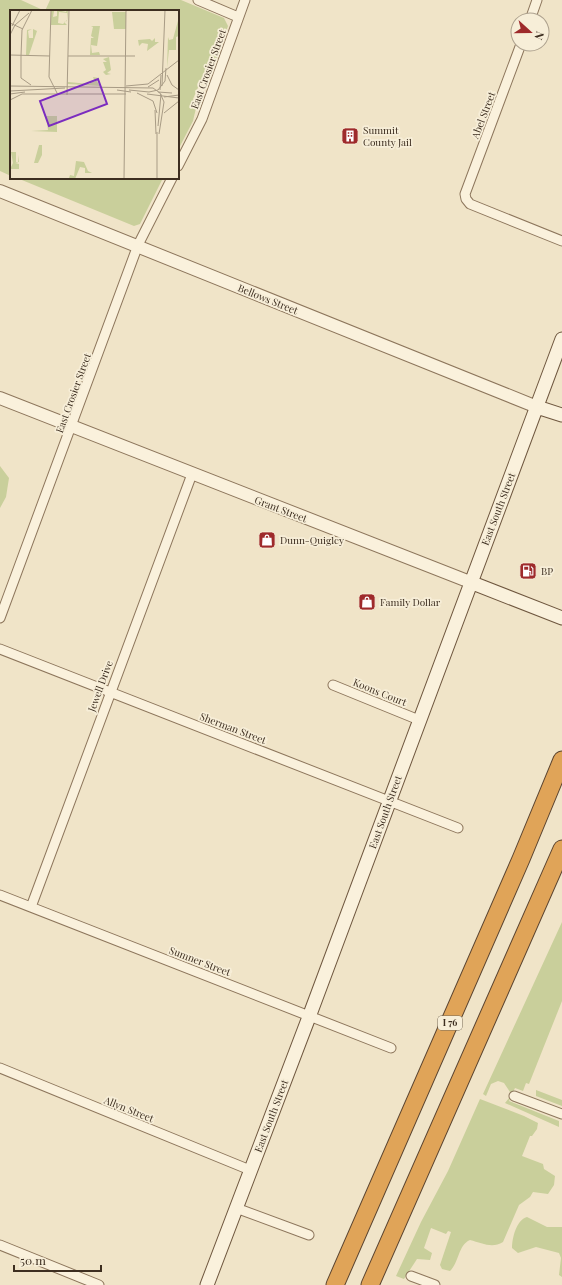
<svg xmlns="http://www.w3.org/2000/svg" width="562" height="1285" viewBox="0 0 562 1285" font-family="'Playfair Display',serif">
<style>
.green{fill:#c9cf9b}
.lines{fill:none;stroke-linecap:round;stroke-linejoin:round}
.minor-casing{stroke:#8d765c;stroke-width:11}
.tertiary-casing{stroke:#8d765c;stroke-width:14}
.secondary-casing{stroke:#6f573f;stroke-width:15}
.motorway-casing{stroke:#5b4430;stroke-width:19}
.minor{stroke:#faf1dc;stroke-width:9}
.tertiary{stroke:#faf1dc;stroke-width:12}
.secondary{stroke:#faf1dc;stroke-width:13}
.motorway{stroke:#e0a458;stroke-width:17}
.labels{text-anchor:middle;stroke-width:3.5;stroke-linejoin:round;paint-order:stroke}
.shield{fill:#f7eed8;stroke:#756857;stroke-width:1}
.shield-label{font-size:9px;font-weight:bold;fill:#3d2e20}
.street-label{font-size:10px;fill:#3d2e20;stroke:#f7eed8}
.poi-label{font-size:10px;fill:#3d2e20;stroke:#f7eed8;text-anchor:start}
.inset-road{fill:none;stroke:#a89b85;stroke-width:1}
.view{fill:#7b2cbf;fill-opacity:0.15;stroke:#7b2cbf;stroke-width:2}
.inset-edge{fill:none;stroke:#3d2e20;stroke-width:2}
</style>
<rect width="100%" height="100%" fill="#f0e4c8"/>
<path class="green" d="M0,0H21L45,11L50,0H181L224,18L228,26L210,76L206,83L199,85L193,99L196,108L193,121L178,150V11H11V176L0,171Z
M17,178H163L140,224L134,226Z
M0,466L9,478L6,497L0,508Z
M562,922V1001L529,1084L526,1083L523,1091L515,1088L509,1101L559,1121V1127L505,1103L509,1098L510,1092L504,1083L498,1081L491,1084L486,1096L483,1094Z
M536,1090L562,1100V1106L536,1096Z
M480,1099L524,1116L538,1123L537,1129L532,1136H530L522,1156L543,1164L544,1169L555,1176L554,1185L548,1194L533,1192L530,1197L519,1205L503,1242C492,1249 482,1243 470,1240C458,1245 459,1263 450,1271L442,1269L440,1265L451,1232L448,1231L446,1234L431,1228L424,1248L432,1253L430,1260L417,1259L404,1279L396,1276L421,1222L448,1171Z
M527,1217L547,1227H562V1277L559,1275L561,1258L559,1253L536,1247L518,1253L512,1248C512,1239 516,1220 527,1217Z"/>
<g class="lines">
<g class="minor-casing">
<path id="minor" d="M198,0L238,17
M530,20L537,0
M521,44L465,194L466,199L470,204L562,241
M178,166L202,119L245,0
M0,618L138,245L172,178
M0,649L458,828
M333,685L419,720
M0,895L391,1048
M31,907L192,474
M0,1068L250,1170
M514,1096L562,1114
M236,1208L309,1235
M0,1245L99,1285
M411,1276L435,1285"/>
</g>
<g class="tertiary-casing">
<path id="tertiary" d="M0,191L537,407
M0,398L470,582"/>
</g>
<g class="secondary-casing">
<path id="secondary" d="M537,407L562,415
M470,582L562,618
M207,1285L309,1017L562,339"/>
</g>
<g class="motorway-casing">
<path id="motorway" d="M335,1285L521,859L562,760
M370,1285L562,849"/>
</g>
<use href="#minor" class="minor"/>
<use href="#tertiary" class="tertiary"/>
<use href="#secondary" class="secondary"/>
<use href="#motorway" class="motorway"/>
</g>
<defs>
<g id="building-square" transform="scale(0.9)"><rect x="-9" y="-9" width="18" height="18" rx="4" fill="#9e2a2b" stroke="#f7eed8"/><path d="M-4-6H4V6H1V3H-1V6H-4ZM-2.5-4.3h1.7v1.8h-1.7ZM.8-4.3h1.7v1.8H.8ZM-2.5-1h1.7V.8h-1.7ZM.8-1h1.7V.8H.8Z" fill="#fff"/></g>
<g id="shop-square" transform="scale(0.9)"><rect x="-9" y="-9" width="18" height="18" rx="4" fill="#9e2a2b" stroke="#f7eed8"/><path d="M-5-2.5h2.3a2.7 3.5 0 0 1 5.4 0H5L5.5 6h-11ZM-1.5-2.5h3a1.5 2.3 0 0 0-3 0Z" fill="#fff"/></g>
<g id="fuel-square" transform="scale(0.9)"><rect x="-9" y="-9" width="18" height="18" rx="4" fill="#9e2a2b" stroke="#f7eed8"/><path d="M-5.5-6h7V0h2V4h1.3V-2.5L3-4.5l.8-.8L6-3V5H2.5V1h-1V6h-7ZM-4.2-4.7v3.2H.2V-4.7Z" fill="#fff"/></g>
</defs>
<g fill-rule="evenodd">
<use href="#building-square" x="350" y="136"/>
<use href="#shop-square" x="267" y="540"/>
<use href="#fuel-square" x="528" y="571"/>
<use href="#shop-square" x="367" y="602"/>
</g>
<g class="labels">
<rect class="shield" x="438" y="1016" width="24" height="14" rx="3"/>
<g class="shield-label">
<text x="450" y="1026">I 76</text>
</g>
<g class="street-label">
<text transform="translate(208 69) rotate(-70)" y="4">East Crosier Street</text>
<text transform="translate(483 115) rotate(-69)" y="4">Abel Street</text>
<text transform="translate(268 299) rotate(22)" y="4">Bellows Street</text>
<text transform="translate(73 393) rotate(-70)" y="4">East Crosier Street</text>
<text transform="translate(281 509) rotate(21)" y="4">Grant Street</text>
<text transform="translate(498 509) rotate(-69)" y="4">East South Street</text>
<text transform="translate(100 686) rotate(-70)" y="4">Jewell Drive</text>
<text transform="translate(380 692) rotate(22)" y="4">Koons Court</text>
<text transform="translate(233 728) rotate(21)" y="4">Sherman Street</text>
<text transform="translate(385 812) rotate(-70)" y="4">East South Street</text>
<text transform="translate(200 961) rotate(21)" y="4">Sumner Street</text>
<text transform="translate(129 1109) rotate(22)" y="4">Allyn Street</text>
<text transform="translate(271 1116) rotate(-69)" y="4">East South Street</text>
</g>
<g class="poi-label">
<text x="363" y="134">Summit<tspan x="363" dy="12">County Jail</tspan></text>
<text x="280" y="544">Dunn-Quigley</text>
<text x="541" y="575">BP</text>
<text x="380" y="606">Family Dollar</text>
</g>
</g>
<g transform="translate(10 10)">
<rect width="169" height="169" fill="#f0e4c8"/>
<path d="M47,0L56,2L57,0H58L57,11L54,12L57,15H41V1H44L43,7L47,6ZM49,2L57,3V10L53,14L48,13ZM102,2H116V19H104ZM169,7V26L166,27V40H159L157,58L158,27L159,30L163,29ZM81,16H90L87,36L81,35L82,43L89,42L90,45H80L81,28H84L81,26L83,17ZM22,19L18,21L19,28H23V19L27,21L19,45H16L17,20ZM145,28V32H149L137,41L138,34L132,33L129,36L128,30L140,29L142,31ZM99,47L101,60L97,63L101,64L96,65L93,62L96,60L93,52H97L93,49ZM83,67L89,68L86,70L90,76L58,74V72L80,74V71L85,72ZM36,106H47V122L21,121L38,120ZM29,135H32V145L28,153H24ZM1,142H6V152H8L9,145V152L5,153L9,154V159H0L3,153ZM66,151L74,152L78,161L82,163H75V158L70,157L65,169L59,168L60,165L64,166Z" fill="#c9cf9b" fill-rule="evenodd"/>
<path class="inset-road" d="M41,0L39,67L48,85M0,13L13,19M2,16L10,0M0,25L5,15L19,3M0,45L40,46M11,46L12,20L22,0M11,46V68L21,75M58,46H125M157,65L162,75L169,80M0,76L143,78L150,83L154,92L149,124M116,76L138,74L169,50M152,76L155,0M138,77L149,70M107,80L121,82M119,80L139,82L148,80L155,71L156,58M150,80L151,65M0,81L55,78M148,82L162,83M127,83L143,91L147,103M0,84L15,82M137,84L169,88M57,85L59,0M154,87L169,85M0,90L12,84H116M145,100L146,124M154,103L169,91M148,116L151,84M114,169L116,0M147,169V122"/>
<path class="view" d="M88,69L97,94L39,116L30,91Z"/>
<rect width="169" height="169" class="inset-edge"/>
</g>
<g transform="translate(530 32) rotate(111)"><circle r="19" fill="#f7eed8" stroke="#ada18e"/>
<path d="M0-3L7 15L0 10L-7 15Z" fill="#9e2a2b"/>
<text y="-6" font-size="11" font-weight="bold" text-anchor="middle" fill="#3d2e20">N</text>
</g>
<path d="M14 1265v6h87v-6" fill="none" stroke="#3d2e20" stroke-width="2"/>
<text x="20" y="1265" font-size="12" fill="#3d2e20" stroke="#f7eed8" stroke-width="3" paint-order="stroke">50 m</text>
</svg>
